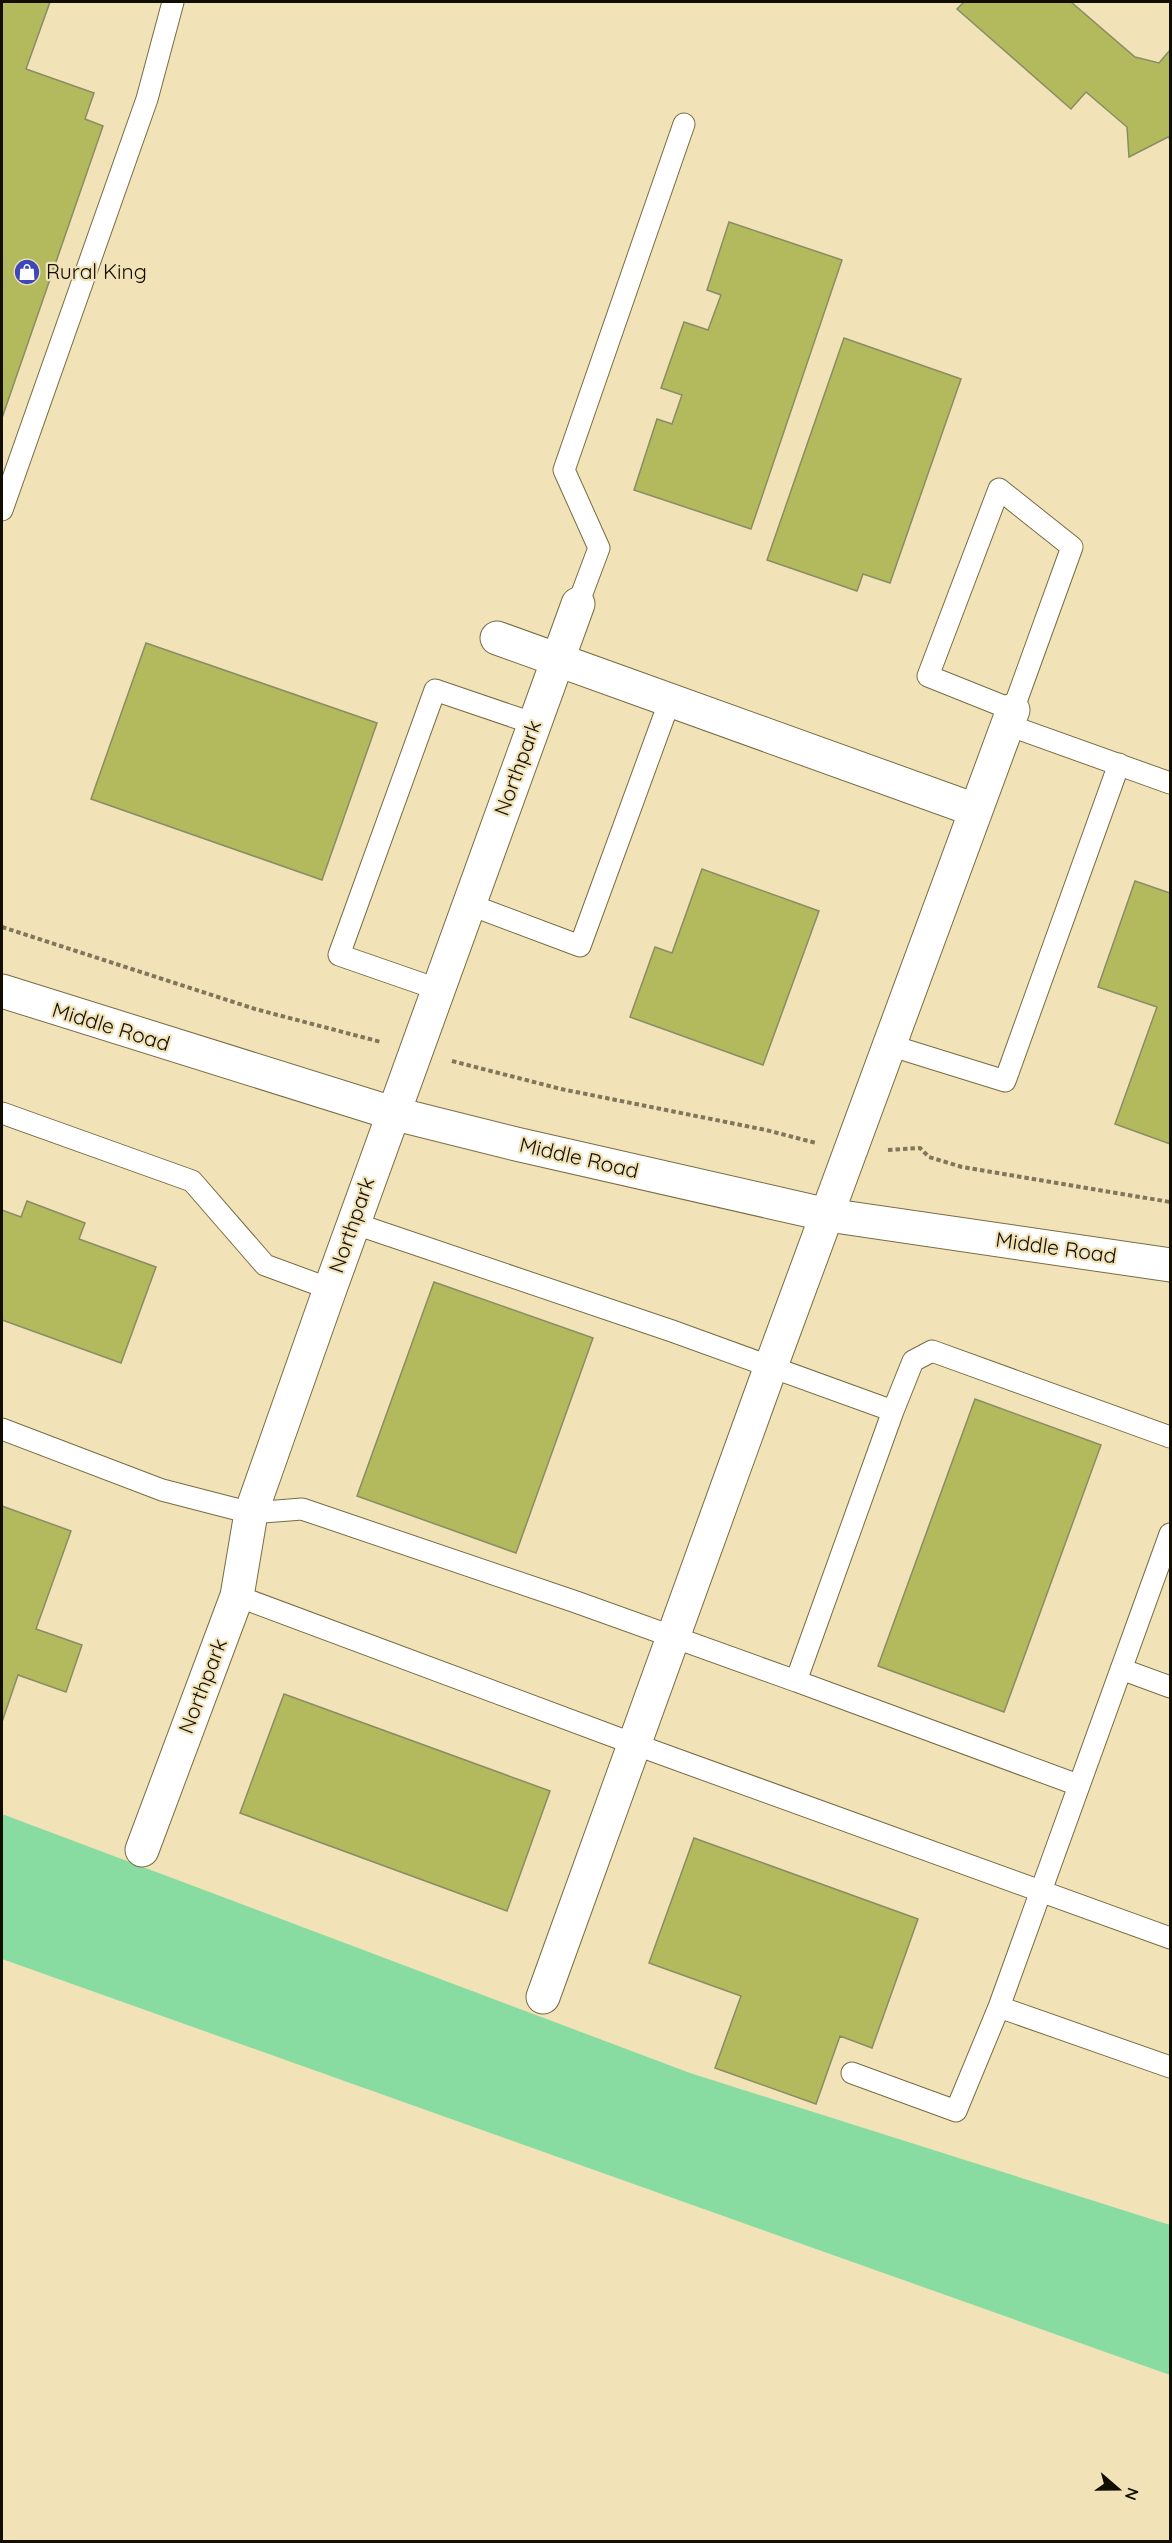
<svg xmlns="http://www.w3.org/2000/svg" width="1172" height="2543" viewBox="0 0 1172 2543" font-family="Quicksand,sans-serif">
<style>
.green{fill:#88dca1}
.building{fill:#b3ba5d;stroke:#898d63;stroke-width:1.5}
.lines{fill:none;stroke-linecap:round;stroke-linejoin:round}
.service-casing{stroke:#786c43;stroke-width:23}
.minor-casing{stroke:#786c43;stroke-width:35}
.tertiary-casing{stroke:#786c43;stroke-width:35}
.path{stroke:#80765b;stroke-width:4;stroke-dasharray:4.5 3;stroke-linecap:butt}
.service{stroke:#fff;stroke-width:21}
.minor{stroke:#fff;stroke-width:33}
.tertiary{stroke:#fff;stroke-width:33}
.labels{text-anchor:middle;stroke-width:4.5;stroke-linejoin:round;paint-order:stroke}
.poi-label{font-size:21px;fill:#120d01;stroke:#f1e3b7;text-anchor:start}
.street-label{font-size:21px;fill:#120d01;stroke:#f1e3b7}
</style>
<rect width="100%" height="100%" fill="#f1e3b7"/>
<path class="green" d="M2,1814L690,2073L1170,2225V2375L2,1959Z"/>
<path class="building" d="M2,2H50L26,69L94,93L85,119L103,126L2,418Z
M964,2H1071L1135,57L1159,63L1170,50V139L1168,137L1129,157L1127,127L1086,92L1071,109L957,9Z
M729,222L842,260L751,529L634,490L657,419L672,424L682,395L661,388L684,322L708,330L721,295L707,290Z
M844,338L961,379L890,583L863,574L857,591L767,560Z
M146,643L377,723L322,880L91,799Z
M702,869L819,911L763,1065L630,1017L655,947L672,953Z
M1135,881L1170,893V1144L1115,1124L1157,1007L1098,987Z
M27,1201L85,1223L79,1239L156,1267L121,1363L2,1320V1210L21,1217Z
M434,1282L593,1338L516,1553L357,1496Z
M975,1399L1101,1445L1004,1712L878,1666Z
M2,1506L71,1531L36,1629L82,1645L66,1692L18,1675L2,1722Z
M284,1694L550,1791L507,1911L240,1813Z
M694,1838L918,1919L872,2048L840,2036L816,2104L715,2068L741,1996L649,1963Z"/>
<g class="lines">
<g class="service-casing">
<path id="service" d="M999,489L1072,547L1013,710L928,676Z
M2,510L147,99L173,2
M578,604L599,548L564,470L684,124
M1008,725L1170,783
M468,904L580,946L670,700
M437,989L339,955L435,690L535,724
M889,1045L1005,1081L1119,764
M2,1113L192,1181L265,1265L330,1289
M353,1223L672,1331L893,1411L913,1361L932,1351L1170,1437
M893,1411L796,1681L1078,1785
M2,1429L162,1490L251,1513L302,1509L576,1602L796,1681
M237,1596L634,1744L1170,1938
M1121,1669L1170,1687
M999,2007L1170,2067
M852,2073L956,2111L999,2007L1170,1534"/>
</g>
<g class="minor-casing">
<path id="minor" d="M497,638L975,810
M142,1850L237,1596L251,1513L330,1289L578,604
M543,1997L771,1366L1013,710"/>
</g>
<g class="tertiary-casing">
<path id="tertiary" d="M2,991L392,1113L516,1144L828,1215L1170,1265"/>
</g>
<path class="path" d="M2,927L255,1009L381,1042
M452,1061L561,1089L766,1130L816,1143
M888,1150L920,1148L929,1157L962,1167L1170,1202"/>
<use href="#service" class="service"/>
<use href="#minor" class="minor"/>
<use href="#tertiary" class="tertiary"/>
</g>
<defs>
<g id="shop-disc" transform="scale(1.35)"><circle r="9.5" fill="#3b47bb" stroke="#f1e3b7"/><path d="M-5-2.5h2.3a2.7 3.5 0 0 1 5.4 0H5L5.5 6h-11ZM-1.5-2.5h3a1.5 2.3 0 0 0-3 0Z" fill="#fff"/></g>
</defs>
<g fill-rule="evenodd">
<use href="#shop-disc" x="27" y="272"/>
</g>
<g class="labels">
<g class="poi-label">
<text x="46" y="279">Rural King</text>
</g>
<g class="street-label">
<text transform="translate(518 768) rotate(-70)" y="7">Northpark</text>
<text transform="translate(111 1027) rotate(17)" y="7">Middle Road</text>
<text transform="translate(579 1158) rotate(13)" y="7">Middle Road</text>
<text transform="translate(352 1225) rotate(-71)" y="7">Northpark</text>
<text transform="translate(1056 1248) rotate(8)" y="7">Middle Road</text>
<text transform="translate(203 1686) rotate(-69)" y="7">Northpark</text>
</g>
</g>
<rect width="1172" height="2543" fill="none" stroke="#120d01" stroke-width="6"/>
<g transform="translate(1118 2489) rotate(110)" stroke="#f1e3b7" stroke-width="4.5" paint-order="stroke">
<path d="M0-4.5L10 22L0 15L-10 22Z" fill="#120d01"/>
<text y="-9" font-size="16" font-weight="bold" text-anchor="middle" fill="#120d01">N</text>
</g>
</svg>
